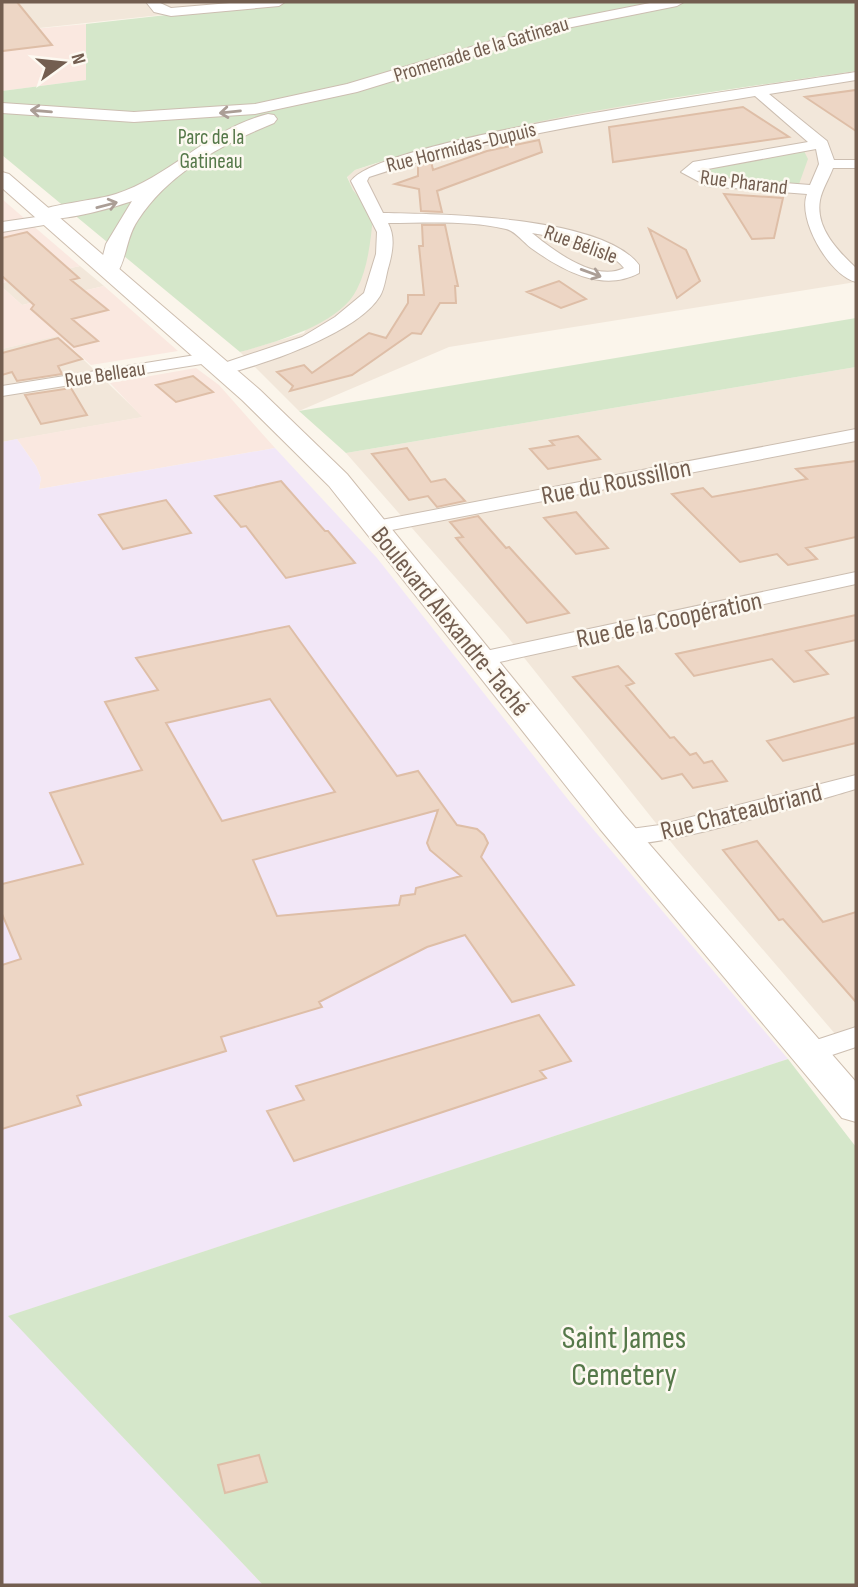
<svg xmlns="http://www.w3.org/2000/svg" width="858" height="1587" viewBox="0 0 858 1587" font-family="'Sofia Sans Condensed',sans-serif">
<style>
.residential{fill:#f2e7da}
.commercial{fill:#fae8e0}
.education{fill:#f2e7f7}
.green{fill:#d5e7ca}
.building{fill:#edd6c5;stroke:#debea7;stroke-width:2;fill-rule:evenodd}
.lines{fill:none;stroke-linecap:round;stroke-linejoin:round}
.minor-casing{stroke:#ccbeb1;stroke-width:2}
.tertiary-casing{stroke:#ccbeb1;stroke-width:2}
.secondary-casing{stroke:#cebeaf;stroke-width:2}
.minor{fill:#fff;fill-rule:evenodd}
.tertiary{fill:#fff;fill-rule:evenodd}
.secondary{fill:#fff;fill-rule:evenodd}
.oneway{stroke:#ab9e96}
.labels{text-anchor:middle;stroke-width:5;stroke-linejoin:round;paint-order:stroke}
.far-street-label{font-size:21px;fill:#735e50;stroke:#fdf9f1}
.far-park-label{font-size:21px;fill:#557849;stroke:#fdf9f1}
.street-label{font-size:26px;fill:#735e50;stroke:#fdf9f1}
.near-park-label{font-size:32px;fill:#557849;stroke:#fdf9f1}
</style>
<rect width="100%" height="100%" fill="#fbf5eb"/>
<path class="residential" d="M2,2H282L2,32Z
M856,71V282L449,347L299,411L240,352L304,333L373,215L353,190L347,176L355,170L451,141L523,124L609,108Z
M80,266L104,286L22,305L2,287V283Z
M58,335L143,417L2,442V349Z
M856,367V1037L842,1042L675,847L506,635L346,453Z"/>
<path class="commercial" d="M86,24V80L2,91V32Z
M2,199L31,224L80,266L2,283Z
M104,286L178,351L91,365L58,336L2,349V287L22,305Z
M196,368L219,385L275,448L39,489L41,478L36,466L17,439L142,417L110,383Z"/>
<path class="education" d="M17,439L36,466L41,478L39,489L275,448L377,558L570,802L788,1059L9,1316L263,1585H2V442Z"/>
<path class="green" d="M282,2H856V71C687,96 518,116 355,170L347,177L353,190L373,215C371,239 368,268 357,289C340,325 275,342 240,352L2,155V91L86,80V24Z
M804,151L808,159L799,184L722,177L708,171L712,167Z
M856,318V367L346,453L299,411Z
M788,1059L856,1147V1585H263L8,1316Z"/>
<path class="building" d="M2,2H17L52,45L2,51Z
M856,90V131L805,97Z
M743,107L789,137L613,162L609,127Z
M539,140L542,152L437,191L442,212L421,211L419,189L395,184L418,176V165L431,161L433,170L487,151Z
M724,194L783,198L774,238L752,239Z
M422,225H445L458,286H455L456,303H440L421,334L412,333L352,375L290,391L293,386L277,372L304,365L312,373L369,333L386,338L408,303V295H424L419,246H423Z
M649,229L686,250L700,281L677,298Z
M27,232L79,278L71,280L108,310L72,319L98,341L74,347L31,309L34,305L2,276V238Z
M559,281L586,299L561,308L527,292Z
M58,338L82,359L58,366L62,374L17,381L12,372L2,375V353Z
M193,376L213,392L176,402L156,385Z
M71,388L87,415L41,424L25,395Z
M578,436L600,459L548,469L530,449L554,445L550,441Z
M407,448L431,482L445,479L465,501L437,507L428,496L409,500L372,454Z
M856,461V537L806,548L817,559L788,565L777,554L740,562L672,494L703,488L712,497L807,479L796,469Z
M281,481L325,531H328L355,563L286,578L246,526L241,527L215,496Z
M166,500L191,533L123,549L99,515Z
M576,512L590,528L608,548L576,554L544,518Z
M478,516L506,548L509,547L569,613L527,623L456,538L463,537L450,522Z
M856,615V640L806,651L828,674L794,682L772,659L694,676L676,654Z
M289,626L397,776L418,771L457,825L477,829L484,835L488,843L481,857L574,985L512,1002L465,935L427,947L319,1002L322,1007L221,1037L226,1051L77,1096L81,1105L2,1129V965L21,959L2,914V884L83,864L50,793L142,770L105,702L158,690L136,658ZM270,699L335,792L222,821L166,723ZM438,810L427,843L430,850L461,876L416,888L415,894L401,896L399,905L277,916L253,860Z
M618,666L634,683L626,686L670,738L674,737L690,755L696,753L704,763L712,761L727,781L693,788L682,774L662,779L573,677Z
M856,717V743L783,761L767,741Z
M757,841L823,922L856,912V1002L783,919L779,920L723,850Z
M539,1015L571,1061L540,1071L546,1078L294,1161L267,1111L304,1100L296,1086Z
M259,1455L267,1482L225,1493L218,1465Z"/>
<g class="lines">
<g class="minor-casing">
<path id="minor" d="M146,2H158L171,8L242,2H285L279,6L171,16L154,12Z
M856,72V80L769,94L827,141L834,160H856V168H833C829,179 822,189 820,200C815,228 838,251 856,268V282C830,276 797,220 807,194L707,186L681,172L693,162L808,142L755,96C623,118 497,135 369,177L367,181L383,213C441,214 603,216 639,265V273C602,293 562,270 531,248C523,242 515,231 506,229C468,220 426,223 388,223C395,236 393,250 389,265C386,274 385,288 380,296C357,334 262,365 221,375L212,370L215,366L302,337L335,317L364,293L376,254L377,232L351,181C383,136 781,84 856,72ZM816,149L819,164L810,185L710,177L697,171ZM532,233C559,238 606,245 624,268C595,283 553,250 532,233Z
M50,215L56,217V223L2,232V222Z
M208,353L214,354L217,358L214,362L2,396V386Z
M856,429V441L376,533L366,527L376,521Z
M856,572V584L481,666L470,659L481,652Z
M856,775V789C810,802 654,852 616,843L612,837L616,831L660,825Z
M856,1027V1047L811,1062L801,1059L797,1052L801,1045Z"/>
</g>
<g class="tertiary-casing">
<path id="tertiary" d="M655,2H684L677,6L562,29L357,92L255,114L134,122L2,113V103L134,112L255,104L347,84L554,22Z
M268,114L274,115L277,119L274,123C223,144 169,172 138,220C126,237 127,259 116,275H102L99,271L106,244L132,201C115,207 46,228 34,214C41,205 100,200 116,194C171,176 210,128 268,114Z"/>
</g>
<g class="secondary-casing">
<path id="secondary" d="M2,172L9,174L260,390L347,474L624,815L856,1082V1122L842,1118L600,829L329,486L242,400L2,188Z"/>
</g>
<use href="#minor" class="minor"/>
<use href="#tertiary" class="tertiary"/>
<use href="#secondary" class="secondary"/>
</g>
<defs><path id="oneway-shaft" d="M-6 0H5M1.5-3L5.5 0L1.5 3" fill="none" stroke-width="1.6" stroke-linecap="round" stroke-linejoin="round" transform="scale(1.75)"/></defs>
<g class="oneway">
<use href="#oneway-shaft" transform="translate(41 111) rotate(-175)"/>
<use href="#oneway-shaft" transform="translate(230 112) rotate(174)"/>
<use href="#oneway-shaft" transform="translate(107 205) rotate(-15)"/>
<use href="#oneway-shaft" transform="translate(591 273) rotate(20)"/>
</g>
<g class="labels">
<g class="far-street-label">
<text transform="translate(481 49) rotate(-17)" y="7">Promenade de la Gatineau</text>
<text transform="translate(461 147) rotate(-14)" y="7">Rue Hormidas-Dupuis</text>
<text transform="translate(744 182) rotate(7)" y="7">Rue Pharand</text>
<text transform="translate(581 244) rotate(20)" y="7">Rue Bélisle</text>
<text transform="translate(105 374) rotate(-9)" y="7">Rue Belleau</text>
</g>
<g class="far-park-label">
<text x="211" y="144">Parc de la<tspan x="211" dy="24">Gatineau</tspan></text>
</g>
<g class="street-label">
<text transform="translate(616 481) rotate(-11)" y="9">Rue du Roussillon</text>
<text transform="translate(669 619) rotate(-12)" y="9">Rue de la Coopération</text>
<text transform="translate(451 621) rotate(51)" y="9">Boulevard Alexandre-Taché</text>
<text transform="translate(741 811) rotate(-14)" y="9">Rue Chateaubriand</text>
</g>
<g class="near-park-label">
<text x="624" y="1348">Saint James<tspan x="624" dy="37">Cemetery</tspan></text>
</g>
</g>
<rect width="858" height="1587" fill="none" stroke="#735e50" stroke-width="7"/>
<g transform="translate(63 63) rotate(75)" stroke="#fdf9f1" stroke-width="5" paint-order="stroke">
<path d="M0-5L12 26L0 18L-12 26Z" fill="#735e50"/>
<text y="-10" font-size="19" font-weight="bold" text-anchor="middle" fill="#735e50">N</text>
</g>
</svg>
